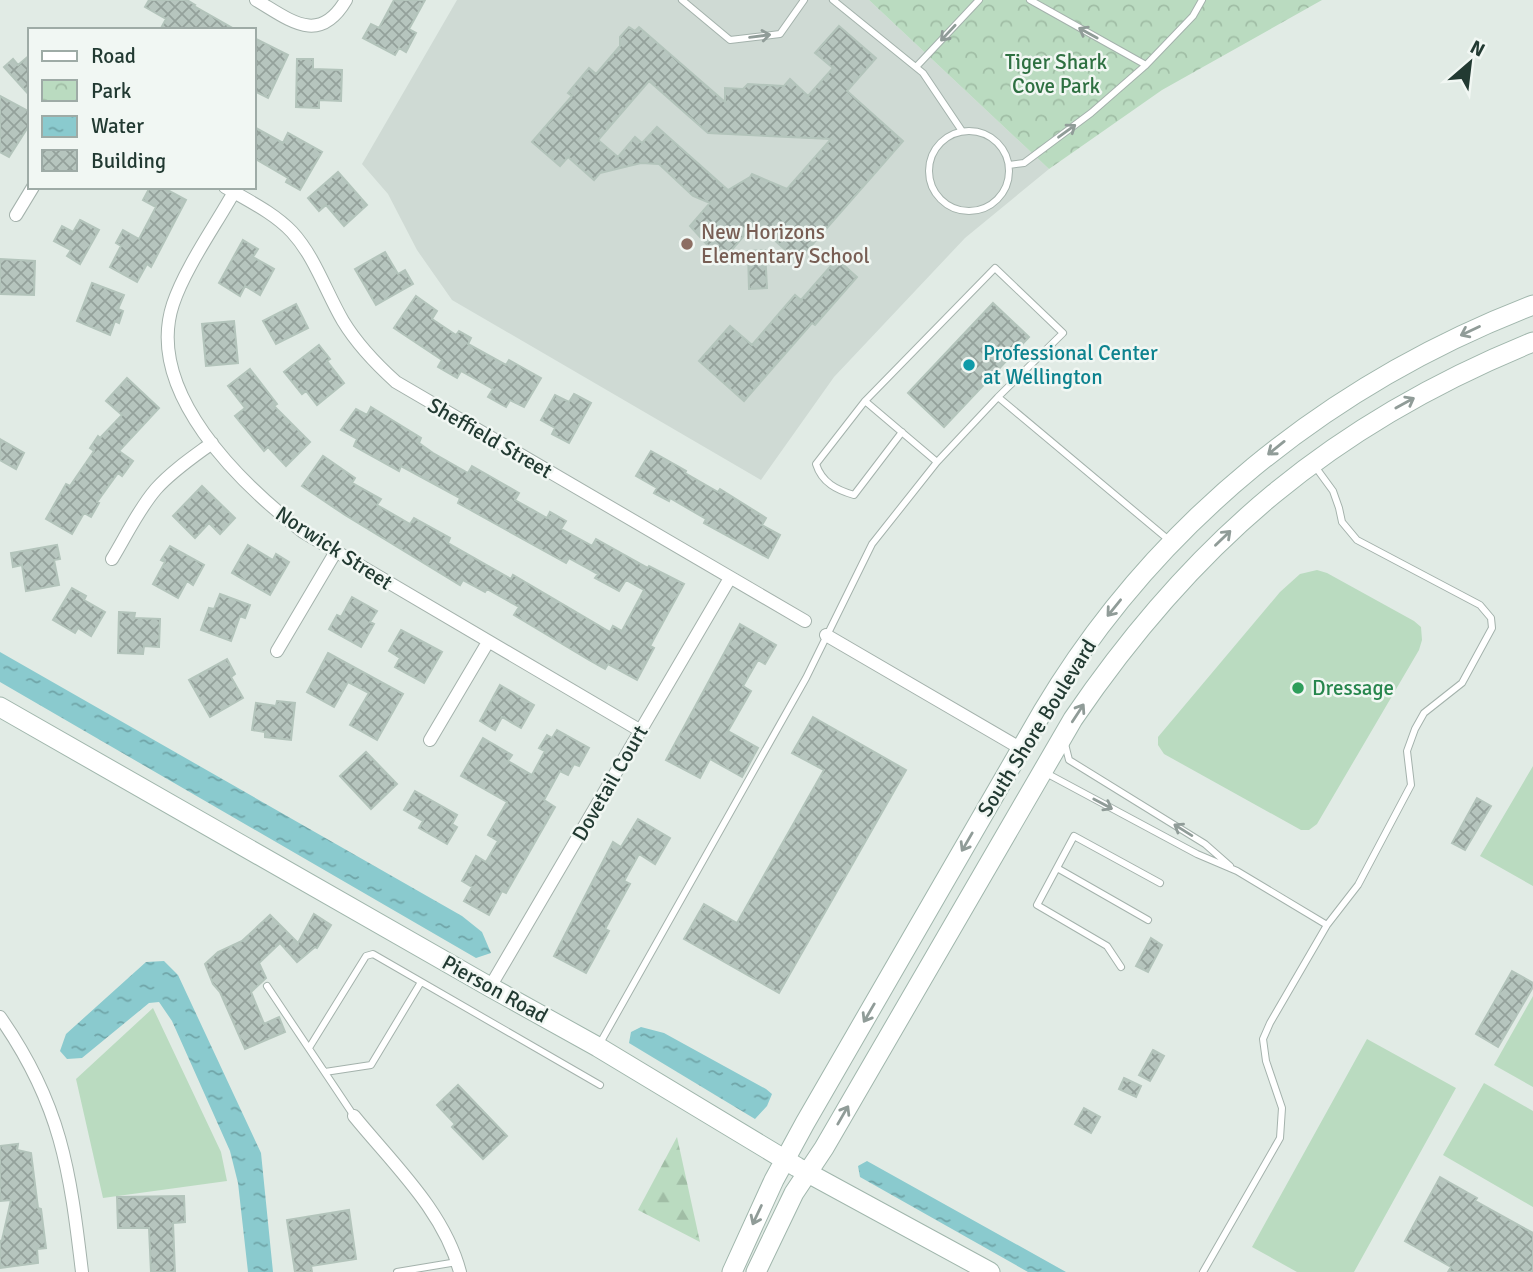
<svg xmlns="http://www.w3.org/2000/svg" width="1533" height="1272" viewBox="0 0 1533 1272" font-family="Signika,sans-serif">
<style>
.built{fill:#cfdad4}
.forest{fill:url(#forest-firs)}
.park{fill:url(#park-crowns)}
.pitch{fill:#badbc0}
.water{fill:url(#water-ripples)}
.building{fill:url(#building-cross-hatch);stroke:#b3c4bb;stroke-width:2;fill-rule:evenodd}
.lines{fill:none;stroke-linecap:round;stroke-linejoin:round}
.lane-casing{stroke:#a4b2ac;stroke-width:8}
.street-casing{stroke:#a4b2ac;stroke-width:14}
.secondary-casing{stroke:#a0b6ac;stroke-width:21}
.lane{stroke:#fff;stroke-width:6}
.street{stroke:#fff;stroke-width:12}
.secondary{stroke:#fff;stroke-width:19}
.oneway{stroke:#909c98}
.education-dot{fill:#8d6e63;stroke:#f1f7f3;stroke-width:2.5}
.culture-dot{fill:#0f9aa8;stroke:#f1f7f3;stroke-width:2.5}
.leisure-dot{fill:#2e9e5b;stroke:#f1f7f3;stroke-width:2.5}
.labels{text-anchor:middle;stroke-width:5;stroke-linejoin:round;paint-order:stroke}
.park-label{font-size:21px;fill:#2e7041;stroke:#f1f7f3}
.education-label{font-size:21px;fill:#785e54;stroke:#f1f7f3;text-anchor:start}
.culture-label{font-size:21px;fill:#0d838f;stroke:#f1f7f3;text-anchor:start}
.street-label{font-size:21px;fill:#223a32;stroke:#f1f7f3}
.leisure-label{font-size:21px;fill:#27864d;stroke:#f1f7f3;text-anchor:start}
</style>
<defs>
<pattern id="forest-firs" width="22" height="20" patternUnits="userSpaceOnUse" patternTransform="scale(1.75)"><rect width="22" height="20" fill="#badbc0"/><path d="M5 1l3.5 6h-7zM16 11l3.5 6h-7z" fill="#a0bda5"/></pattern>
<pattern id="park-crowns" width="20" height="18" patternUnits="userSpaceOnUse" patternTransform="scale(1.75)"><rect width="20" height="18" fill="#badbc0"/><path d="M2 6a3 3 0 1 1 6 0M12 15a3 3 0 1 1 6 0" fill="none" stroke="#a0bda5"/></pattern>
<pattern id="water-ripples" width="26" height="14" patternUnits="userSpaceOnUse" patternTransform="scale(1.75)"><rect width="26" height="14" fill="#8acace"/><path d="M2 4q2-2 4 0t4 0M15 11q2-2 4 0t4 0" fill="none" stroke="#70a5a8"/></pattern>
<pattern id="building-cross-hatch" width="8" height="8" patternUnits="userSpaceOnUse" patternTransform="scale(1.75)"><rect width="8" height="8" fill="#b6c5be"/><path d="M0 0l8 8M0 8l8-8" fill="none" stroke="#94a19b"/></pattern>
</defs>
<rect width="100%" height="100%" fill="#e1ebe5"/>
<path class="built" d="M457,0H869L1049,169L965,238L834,377L761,480L452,300L417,250L388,194L362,164Z"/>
<path class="forest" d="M677,1137L700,1242L638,1210Z"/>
<path class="park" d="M869,0H1322L1162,90L1049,169Z"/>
<path class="pitch" d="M1317,570L1327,573L1414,621L1421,627L1422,640L1419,650L1317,824L1309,830H1301L1164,754L1158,745V737L1280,592L1300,574Z
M1533,766V886L1480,856Z
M1533,996V1087L1494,1065Z
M153,1008L221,1152L227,1181L103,1198L76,1079Z
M1367,1039L1456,1088L1354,1272H1297L1252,1247Z
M1484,1083L1533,1111V1207L1443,1155Z"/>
<path class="water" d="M0,652L462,916L482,932L491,953L476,958L0,682Z
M164,961L178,975L261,1153L273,1272H248L238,1183L230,1151L172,1021L159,1002L149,1003L82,1058L67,1059L60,1051L66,1034L146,962Z
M641,1027L664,1033L766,1089L772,1094L767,1106L755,1119L629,1043L631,1032Z
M867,1161L1066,1272H1028L860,1177L858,1166Z"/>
<path class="building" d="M149,0H187L195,5L194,6L236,30H160L166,19L145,7Z
M394,0H425L409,29L416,33L406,52L399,48L395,55L363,38L371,24L379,28Z
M839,26L876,58L847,91L903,141L798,261L755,223L722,261L690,226L710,203L693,196L659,164L641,163L600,173L594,180L568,157L560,166L532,142L572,96L568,93L589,68L596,74L620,46V37L629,27L635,31L639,27L725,102V88L743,89L748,84L784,86L790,79L808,96L833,68L815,53ZM649,81L708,133L831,139L787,189L752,174L750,177L728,190L657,127L642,143L635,137L618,157L598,140Z
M254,38L288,55L268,98L254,91Z
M30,55V96L4,67L13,59L18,65Z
M297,59H313V69L342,70L341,101L319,100V108L296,107Z
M0,96L30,112V124L9,157L0,152Z
M254,127L283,143L288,133L322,152L300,190L286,182L288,178L254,158Z
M338,172L367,205L344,226L326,205L319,211L308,198Z
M150,187H162L186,200L151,267L147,264L137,282L110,267L121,246L116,243L123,230L139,239L156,207L143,200Z
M80,220L99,230L80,264L67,256L71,250L54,241L62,226L73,232Z
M243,240L258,249L253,257L274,269L260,295L245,286L240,296L219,283Z
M765,250L767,288L749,289L748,251Z
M385,252L398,274L405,270L413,284L376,305L355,269Z
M0,259L35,261L34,295L0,294Z
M837,259L857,277L815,325L812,323L744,401L699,361L730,326L752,345L795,295L801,300Z
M92,283L124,295L118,309L123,311L119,323L115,321L110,335L77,321Z
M416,296L437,311L432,319L456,335L459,331L471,338L468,344L506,365L509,360L541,378L524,407L510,400L506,407L488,397L493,389L461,371L457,378L438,367L442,360L394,328Z
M993,303L1029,337L944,427L908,393Z
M296,304L308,328L276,344L263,321Z
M234,321L238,363L206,366L202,324Z
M319,345L330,359L327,361L344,383L317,405L306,391L302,394L284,372Z
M250,369L277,404L274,406L310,442L286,466L268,447L264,451L235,416L245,408L228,386Z
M127,378L159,408L119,451L133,461L122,476L118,473L97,502L99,503L91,517L84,513L72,534L46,519L66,484L70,486L94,451L90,448L98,436L100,438L122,415L106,401Z
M574,394L591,403L569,443L552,434L555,428L541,420L555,395L569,402Z
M371,407L421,438L419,443L433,453L468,473L472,466L486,474L519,493L515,500L547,518L550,512L566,521L561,529L592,546L596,539L648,568L649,566L684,584L650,646L654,648L637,680L608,664L605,669L589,660L514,615L519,607L487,589L485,592L463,580L460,585L345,515L302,486L323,456L355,478L352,483L381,499L377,505L410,524L414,518L450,538L448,543L511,579L513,575L610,632L613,626L622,631L644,590L626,580L619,591L595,578L598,574L569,558L566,563L458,503L460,498L401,466L399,471L354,446L357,439L341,430L356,409L367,415Z
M0,439L24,453L16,469L0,460Z
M651,451L686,471L685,473L718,492L720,489L766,518L762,525L780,535L768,558L704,523L706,519L670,498L669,501L654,493L657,488L636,476Z
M202,486L235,518L220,534L209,523L195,538L173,516Z
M57,545L60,559L54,560L59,585L26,591L22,565L13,567L11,553Z
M248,545L273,560L276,554L289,562L270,595L232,573Z
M170,546L204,565L193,585L187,581L178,598L153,584L165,562L161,560Z
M72,588L86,596L84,600L105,612L91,636L78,628L75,633L53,620Z
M220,594L250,605L245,618L240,616L231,641L201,630L209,608L214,609Z
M352,597L377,611L370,622L374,624L361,647L329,629L337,615L341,617Z
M119,612L135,613L134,618L160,619L159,647L144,646L143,654L118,653Z
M740,624L776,645L765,664L758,660L743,686L751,691L728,731L758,748L742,777L710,759L700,778L666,760Z
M401,630L442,652L424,683L395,667L400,658L389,651Z
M328,653L403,694L377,740L350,725L369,693L348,682L334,707L307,692Z
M227,659L235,674L231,677L243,698L210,717L189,680Z
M500,685L534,705L521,728L502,717L495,730L480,721Z
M277,701L295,703L291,740L265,737V732L252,730L256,703L276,706Z
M813,717L906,770L779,993L684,939L704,904L737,923L824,770L792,753Z
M557,730L589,748L579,766L574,764L568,775L560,771L544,800L555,807L506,893L502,891L489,915L464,901L472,887L462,881L476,856L486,862L498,841L488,835L507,802L461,776L483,738L512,755L508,761L532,775L545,751L539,748L547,735L552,738Z
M366,752L397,784L371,809L340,776Z
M415,791L457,815L452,824L457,827L447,844L419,828L423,821L404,810Z
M1477,798L1491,806L1465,850L1452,843Z
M638,819L670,838L655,864L639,854L624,881L630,884L605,929L609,931L586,973L554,956L613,842L621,847Z
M314,914L331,925L317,948L315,947L297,962L280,943L259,963L266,978L251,992L264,1024L279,1017L285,1032L245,1049L220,992L213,984L205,964L218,952L242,941L270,915L298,943Z
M1151,938L1162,945L1148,972L1136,966Z
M1512,971L1533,983V987L1498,1047L1476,1034Z
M1153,1050L1164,1056L1150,1081L1139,1075Z
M1124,1078L1141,1086L1136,1097L1119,1089Z
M458,1085L507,1136L483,1159L452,1127L455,1124L437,1105Z
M1084,1108L1100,1117L1091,1133L1075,1124Z
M18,1144L17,1150L31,1153L38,1208L41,1209L46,1248L37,1249L38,1263L0,1268V1241L2,1240L11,1200L0,1201V1146Z
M1440,1177L1477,1198L1475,1201L1533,1233V1272H1448L1451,1267L1405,1241Z
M184,1196L185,1222L173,1223L175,1272H151L149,1228H118L117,1197Z
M349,1210L356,1259L311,1266L312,1272H295L287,1220Z"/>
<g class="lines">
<g class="lane-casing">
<path id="lane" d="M682,0L730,40L780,34L804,0
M833,0L923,73L962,131
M1030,0L1146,65
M916,67L979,0
M929 171a40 40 0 1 1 80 0a40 40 0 1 1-80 0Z
M1009,165L1024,163L1091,113L1146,65L1193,16L1202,0
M998,397L937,462L865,401L995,268L1063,333L998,397L1170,541
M865,401L816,464C822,483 837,490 854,495L902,432
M1065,744L1069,760L1205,844L1230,866
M1046,773L1197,854L1237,871L1327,925
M1057,868L1148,920
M1121,967L1107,946L1037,905L1074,836L1160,883
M267,986L354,1116
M599,1045L806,678L872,544L937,462
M309,1048L366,956L373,954L600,1085
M325,1072L371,1065L421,982
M397,1272L457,1262
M1203,1272L1280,1138L1282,1108L1266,1061L1263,1039L1270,1023L1327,925L1358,885L1411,785L1407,751L1415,729L1424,713L1462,683L1492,628L1491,618L1480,605L1357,540L1342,522L1339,508L1333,491L1314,465"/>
</g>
<g class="street-casing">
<path id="street" d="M256,0C290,20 319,46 346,0
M225,187C249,201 274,213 292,232C315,257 326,292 343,321C357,344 376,364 396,382L805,621
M234,192C215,226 185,268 173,304C144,392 241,484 303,532L641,731
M16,215L33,187
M112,559C126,536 138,510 156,489C172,471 193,457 212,443
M826,635L1020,748
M277,651L335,553
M430,740L488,642
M490,987L730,578
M0,1017C61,1104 70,1170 82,1272
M354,1116C393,1164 444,1211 460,1272"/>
</g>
<g class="secondary-casing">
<path id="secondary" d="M0,707L490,987L598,1047L797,1167L990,1272
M732,1272L774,1180L805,1123L1043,711C1155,523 1330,383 1533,305
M756,1272L794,1193L824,1148L1073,719C1194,541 1333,423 1533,342"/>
</g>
<use href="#lane" class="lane"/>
<use href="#street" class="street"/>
<use href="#secondary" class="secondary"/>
</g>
<defs><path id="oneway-shaft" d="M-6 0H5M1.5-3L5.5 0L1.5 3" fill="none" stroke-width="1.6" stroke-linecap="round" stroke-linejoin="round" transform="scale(1.75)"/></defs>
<g class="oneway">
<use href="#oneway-shaft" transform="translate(948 33) rotate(133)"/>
<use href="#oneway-shaft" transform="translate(1088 33) rotate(-151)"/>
<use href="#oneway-shaft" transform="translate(760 36) rotate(-7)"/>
<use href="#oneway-shaft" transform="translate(1067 131) rotate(-36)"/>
<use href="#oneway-shaft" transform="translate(1470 331) rotate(155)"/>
<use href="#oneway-shaft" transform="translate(1405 403) rotate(-29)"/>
<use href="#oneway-shaft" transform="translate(1276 448) rotate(141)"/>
<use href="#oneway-shaft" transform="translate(1223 538) rotate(-44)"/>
<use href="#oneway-shaft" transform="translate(1114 608) rotate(129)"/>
<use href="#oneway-shaft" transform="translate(1078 713) rotate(-57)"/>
<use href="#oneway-shaft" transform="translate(1103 804) rotate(28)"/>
<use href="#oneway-shaft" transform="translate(1183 830) rotate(-148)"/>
<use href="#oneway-shaft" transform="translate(967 842) rotate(120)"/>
<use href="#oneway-shaft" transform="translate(869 1013) rotate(120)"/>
<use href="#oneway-shaft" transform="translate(843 1115) rotate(-60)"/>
<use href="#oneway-shaft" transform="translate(757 1215) rotate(115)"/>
</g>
<circle class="education-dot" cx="687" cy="244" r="7"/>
<circle class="culture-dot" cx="969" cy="365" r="7"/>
<circle class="leisure-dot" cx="1298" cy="688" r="7"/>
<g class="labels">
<g class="park-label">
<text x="1056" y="69">Tiger Shark<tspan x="1056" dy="24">Cove Park</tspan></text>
</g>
<g class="education-label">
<text x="701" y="239">New Horizons<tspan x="701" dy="24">Elementary School</tspan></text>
</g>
<g class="culture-label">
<text x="983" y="360">Professional Center<tspan x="983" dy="24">at Wellington</tspan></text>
</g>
<g class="street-label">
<text transform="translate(490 438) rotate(30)" y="7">Sheffield Street</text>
<text transform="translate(334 548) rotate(33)" y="7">Norwick Street</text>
<text transform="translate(1037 728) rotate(-58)" y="7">South Shore Boulevard</text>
<text transform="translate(610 783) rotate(-60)" y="7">Dovetail Court</text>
<text transform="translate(495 989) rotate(29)" y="7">Pierson Road</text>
</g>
<g class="leisure-label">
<text x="1312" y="695">Dressage</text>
</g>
</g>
<rect x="28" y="28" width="228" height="161" fill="#f1f7f3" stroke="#9eaba6" stroke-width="2"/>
<rect x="42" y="51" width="35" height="10" fill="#ffffff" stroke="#9eaba6" stroke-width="2"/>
<text x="91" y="63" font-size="21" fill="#223a32">Road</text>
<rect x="42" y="80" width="35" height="21" fill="url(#park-crowns)" stroke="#9eaba6" stroke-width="2"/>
<text x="91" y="98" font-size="21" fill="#223a32">Park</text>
<rect x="42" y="116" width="35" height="21" fill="url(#water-ripples)" stroke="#9eaba6" stroke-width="2"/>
<text x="91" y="133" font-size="21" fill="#223a32">Water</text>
<rect x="42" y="150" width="35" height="21" fill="url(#building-cross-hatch)" stroke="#9eaba6" stroke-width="2"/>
<text x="91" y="168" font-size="21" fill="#223a32">Building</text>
<g transform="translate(1470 63) rotate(28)" stroke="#f1f7f3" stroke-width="5" paint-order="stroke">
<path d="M0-5L12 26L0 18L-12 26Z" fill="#223a32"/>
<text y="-10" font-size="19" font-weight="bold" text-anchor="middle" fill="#223a32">N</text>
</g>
</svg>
